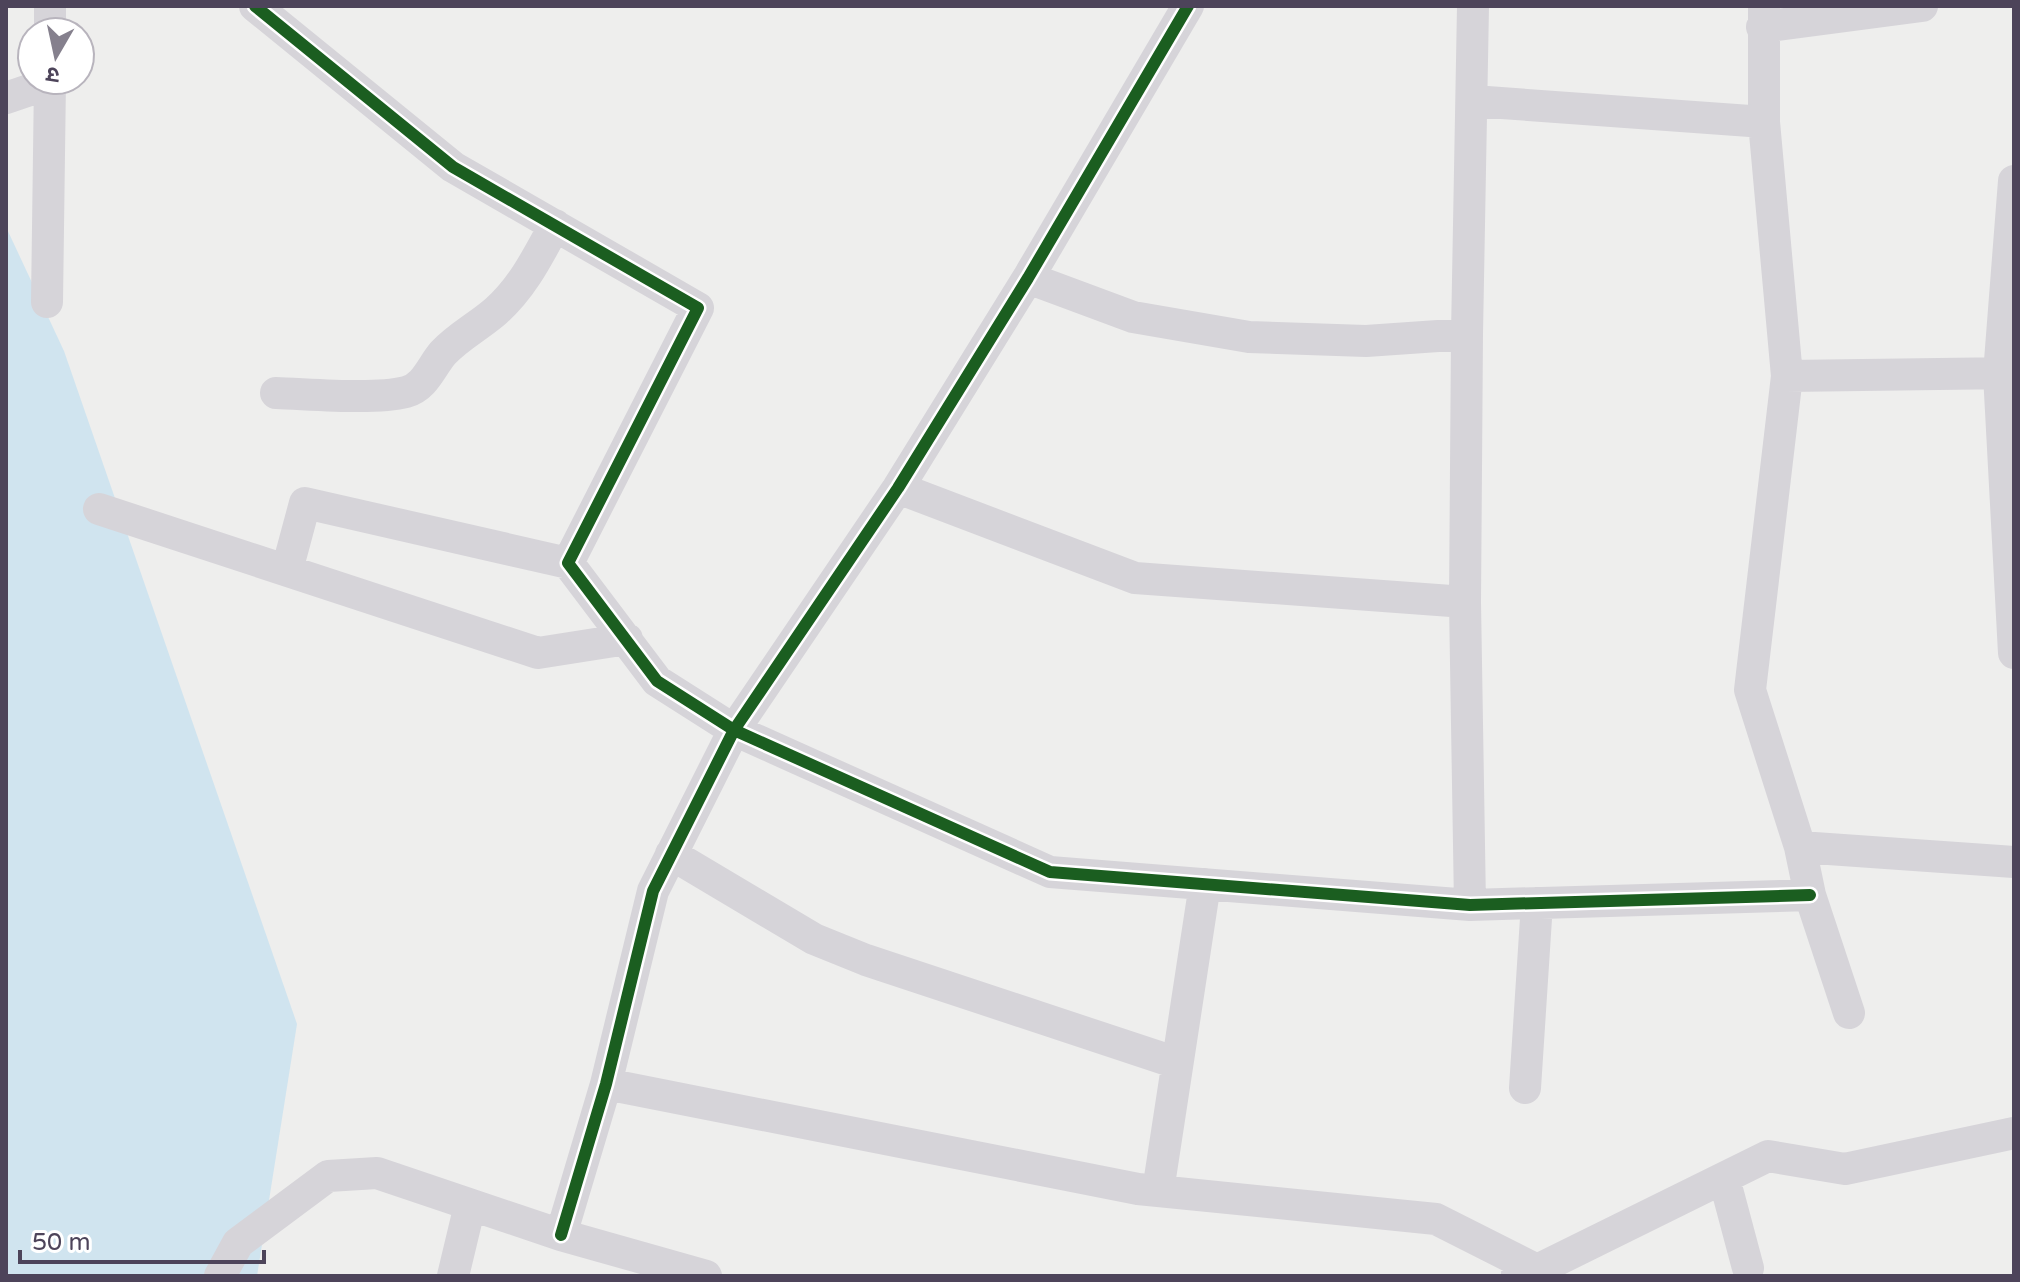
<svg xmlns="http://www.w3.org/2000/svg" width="2020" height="1282" viewBox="0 0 2020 1282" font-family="'Varela Round','Noto Sans Devanagari',sans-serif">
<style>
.green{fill:#d0e4ef}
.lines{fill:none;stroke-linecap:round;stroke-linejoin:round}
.minor{stroke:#d6d4d9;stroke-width:32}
.cycleway-casing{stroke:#fff;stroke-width:17}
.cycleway{stroke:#1b5e20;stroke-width:12}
</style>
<rect width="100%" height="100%" fill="#eeeeed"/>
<path class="green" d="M6,227L64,351L297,1024L257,1276H6Z"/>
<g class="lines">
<path class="minor" d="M255,6L453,167L698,308L568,563L657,681L734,730L1050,872L1470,905L1810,895
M1764,6V122L1787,376L1750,690L1800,847L1810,895L1849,1013
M1762,27L1922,6
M50,32V6
M6,98L50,83
M1473,101L1764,122
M2014,181L1999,374L2014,653
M1028,278L1133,317L1249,337L1366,341L1467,334
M47,302L50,80
M1787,376L2014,373
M276,393C310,394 375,400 406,392C425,387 431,367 443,353C459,336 479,326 496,311C523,287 538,256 555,225
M898,488L1135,578L1465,602
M99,509L538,653L627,639
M287,570L305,503L568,563
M1800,847L2014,862
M671,854L814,939L866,960L1177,1063
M1470,905L1465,602L1467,334L1473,6
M606,1084L1138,1189L1436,1219L1537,1270L1538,1276
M1525,1088L1537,903
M1724,1178L1748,1268
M1158,1191L1205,884
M561,1235L606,1084L653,891L734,730L898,488L1028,278L1188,6
M1517,1274L1537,1270L1768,1156L1845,1169L2014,1133
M220,1276L238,1243L328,1176L377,1173L561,1235L706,1276
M453,1276L470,1205"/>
<g class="cycleway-casing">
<path id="cycleway" d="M255,6L453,167L698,308L568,563L657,681L734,730L1050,872L1470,905L1810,895
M561,1235L606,1084L653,891L734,730L898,488L1028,278L1188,6"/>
</g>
<use href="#cycleway" class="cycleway"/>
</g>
<rect width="2020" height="1282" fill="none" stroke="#4d445a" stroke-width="16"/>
<g transform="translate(56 56) rotate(189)"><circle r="38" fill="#ffffff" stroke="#b8b4bd" stroke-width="2"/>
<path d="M0-6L14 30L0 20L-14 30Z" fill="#85808d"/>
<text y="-12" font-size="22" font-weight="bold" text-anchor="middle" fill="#4d445a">उ</text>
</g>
<path d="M20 1250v12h244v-12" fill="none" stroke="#4d445a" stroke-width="4"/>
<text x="32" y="1250" font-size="24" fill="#4d445a" stroke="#ffffff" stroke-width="6" paint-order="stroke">50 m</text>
</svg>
